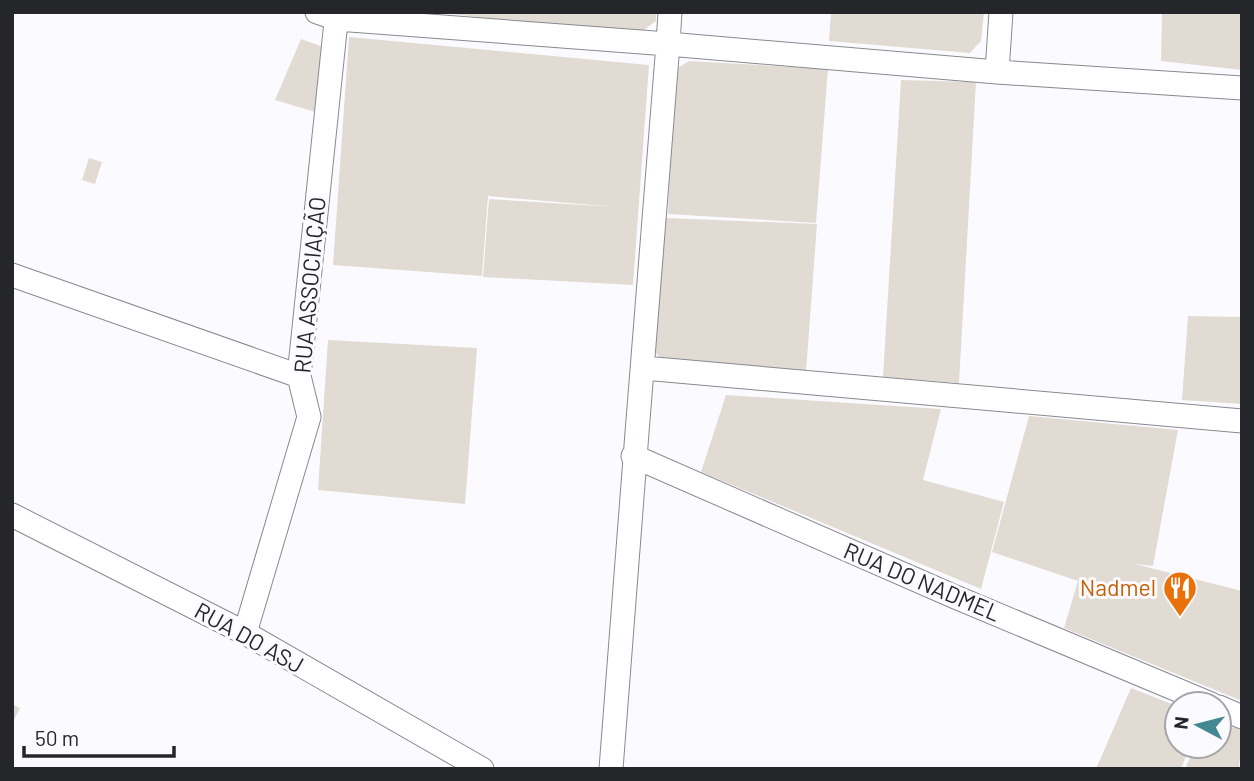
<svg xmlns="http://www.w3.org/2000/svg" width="1254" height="781" viewBox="0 0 1254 781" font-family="Barlow,sans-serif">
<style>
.building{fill:#e2dbd4}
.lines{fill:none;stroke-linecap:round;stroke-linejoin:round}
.street-casing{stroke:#888991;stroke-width:25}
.street{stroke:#fff;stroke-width:23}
.labels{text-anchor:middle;stroke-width:6;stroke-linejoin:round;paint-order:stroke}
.street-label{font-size:23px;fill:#252629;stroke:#fbfbff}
.food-label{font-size:23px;fill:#c56008;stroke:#fbfbff;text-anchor:end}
</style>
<rect width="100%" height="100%" fill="#fbfbff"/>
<path class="building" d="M436,12H656V21L643,31L501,29L502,20Z
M831,12H984L981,41L970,53L829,41Z
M1162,12H1242V70L1161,61Z
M349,37L649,65L633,285L483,277L489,199L616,207L488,196L482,276L333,265Z
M301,39L323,47L315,112L275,100Z
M689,61L828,69L816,223L668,214L673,71Z
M901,80L976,82L959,383L883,377Z
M89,158L102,162L95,184L82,180Z
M666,218L817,224L806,372L666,364L655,352Z
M1188,316L1242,317V404L1182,400Z
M328,340L477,348L465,504L318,490Z
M726,395L941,409L923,480L1004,502L981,589L701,472Z
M1029,416L1178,430L1153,566L1135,564L1242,591V701L1064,628L1078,581L992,552Z
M1131,688L1177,706V746H1190L1181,769H1096Z
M12,704L20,708L12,724Z
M1219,723L1242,730L1239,769H1185L1195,746H1219Z"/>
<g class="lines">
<g class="street-casing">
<path id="street" d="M317,12L337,19L668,44C650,286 628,527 611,769
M670,12L668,44L997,72L1242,88
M997,72L1001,12
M12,275L299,376
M644,368L1242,421
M633,456L953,596L1211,704
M12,515L245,633L482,769
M245,633L309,417L299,376L337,12
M1219,707L1242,717"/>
</g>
<use href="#street" class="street"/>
</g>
<defs>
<g id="restaurant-pin" transform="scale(1.75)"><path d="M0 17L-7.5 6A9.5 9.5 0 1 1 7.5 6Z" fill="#e8710a" stroke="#fbfbff"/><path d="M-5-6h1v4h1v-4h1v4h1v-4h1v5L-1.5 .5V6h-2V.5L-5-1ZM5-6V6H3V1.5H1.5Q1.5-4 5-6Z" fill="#fff"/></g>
</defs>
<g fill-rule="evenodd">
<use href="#restaurant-pin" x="1180" y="588"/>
</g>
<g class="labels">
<g class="street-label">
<text transform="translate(310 285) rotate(-85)" y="8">RUA ASSOCIAÇÃO</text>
<text transform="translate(922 582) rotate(23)" y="8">RUA DO NADMEL</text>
<text transform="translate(249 638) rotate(29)" y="8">RUA DO ASJ</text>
</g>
<g class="food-label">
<text x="1156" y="596">Nadmel</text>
</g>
</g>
<rect width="1254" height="781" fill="none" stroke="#252629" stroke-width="28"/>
<g transform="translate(1198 725) rotate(277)"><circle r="33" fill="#fbfbff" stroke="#a5a6a9" stroke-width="2"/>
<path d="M0-5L12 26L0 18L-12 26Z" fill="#428992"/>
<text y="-10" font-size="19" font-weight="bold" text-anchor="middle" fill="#252629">N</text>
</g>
<path d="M24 746v10h150v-10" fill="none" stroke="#252629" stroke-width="3.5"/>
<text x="35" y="746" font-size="21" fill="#252629" stroke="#fbfbff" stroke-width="5" paint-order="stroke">50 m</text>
</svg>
